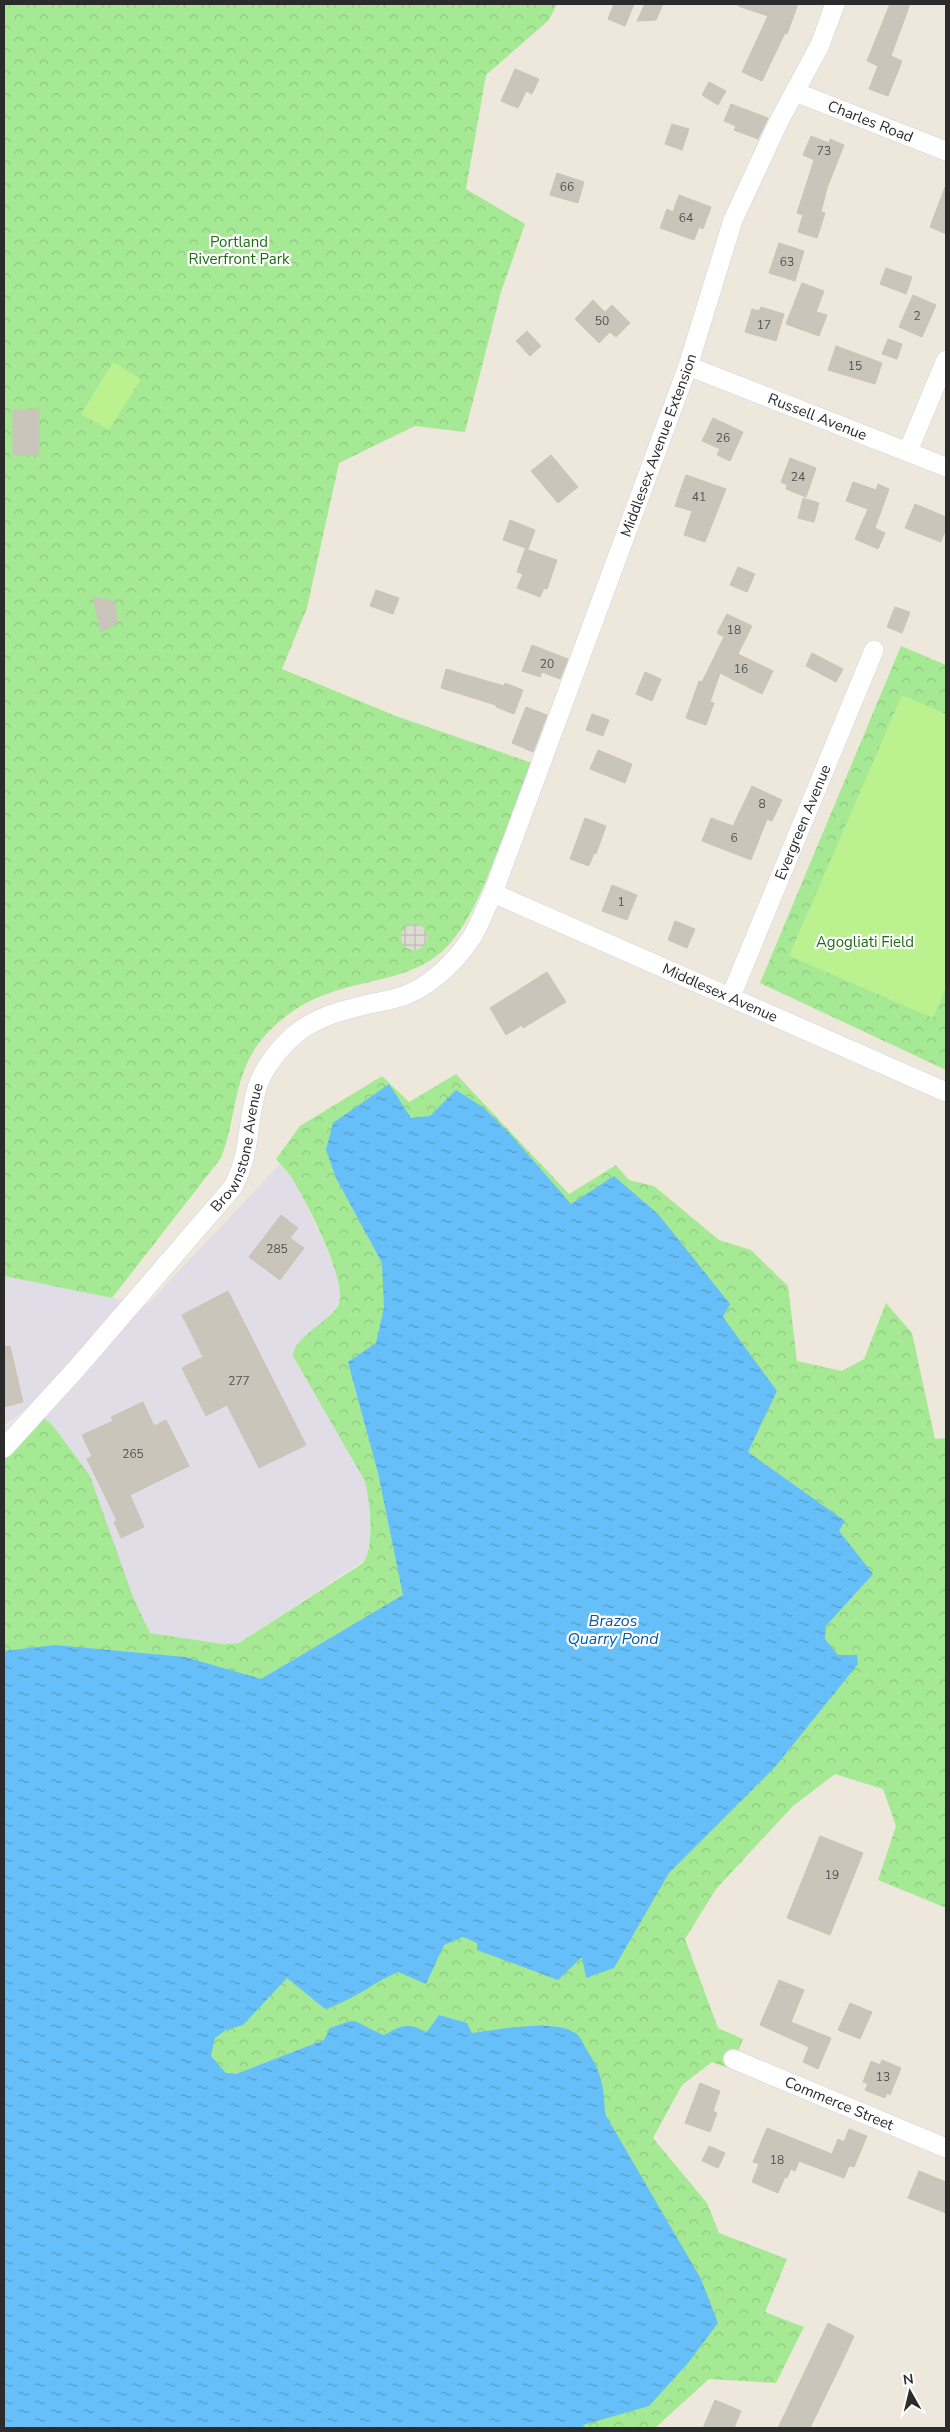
<svg xmlns="http://www.w3.org/2000/svg" width="950" height="2432" viewBox="0 0 950 2432" font-family="'Nunito Sans',sans-serif">
<style>
.industrial{fill:#e0dde6}
.forest{fill:url(#forest-crowns)}
.pitch{fill:#bbf18e}
.plaza{fill:url(#plaza-grid)}
.water{fill:url(#water-ripples)}
.building{fill:#c9c5bb;stroke:#c9c5b5}
.lines{fill:none;stroke-linecap:round;stroke-linejoin:round}
.street-casing{stroke:#d1d2e5;stroke-width:20}
.street{stroke:#fff;stroke-width:19}
.labels{text-anchor:middle;stroke-width:4.5;stroke-linejoin:round;paint-order:stroke}
.number-label{font-size:12px;fill:#52524f}
.street-label{font-size:15px;fill:#2b2b2b;stroke:#fff}
.park-label{font-size:15px;fill:#1c6e14;stroke:#fff}
.water-label{font-size:16px;font-style:italic;fill:#035aa7;stroke:#fff}
</style>
<defs>
<pattern id="forest-crowns" width="20" height="18" patternUnits="userSpaceOnUse" patternTransform="scale(1.25)"><rect width="20" height="18" fill="#a6e994"/><path d="M2 6a3 3 0 1 1 6 0M12 15a3 3 0 1 1 6 0" fill="none" stroke="#8fc880"/></pattern>
<pattern id="plaza-grid" width="8" height="8" patternUnits="userSpaceOnUse" patternTransform="scale(1.25)"><rect width="8" height="8" fill="#dddbd3"/><path d="M0 4h8M4 0v8" fill="none" stroke="#bebcb5"/></pattern>
<pattern id="water-ripples" width="26" height="14" patternUnits="userSpaceOnUse" patternTransform="scale(1.25)"><rect width="26" height="14" fill="#66bff8"/><path d="M2 4q2-2 4 0t4 0M15 11q2-2 4 0t4 0" fill="none" stroke="#549bc9"/></pattern>
</defs>
<rect width="100%" height="100%" fill="#eee8dc"/>
<path class="industrial" d="M280,1164L295,1181L327,1249L339,1279L341,1298L336,1309L296,1345L365,1481L369,1497L370,1537L366,1559L239,1643L223,1644L150,1633L133,1597L89,1476L54,1427L31,1406L6,1424L4,1423V1276L147,1305Z"/>
<path class="forest" d="M4,4H557L549,20L486,75L466,189L525,224L501,292L465,432L415,426L339,463L307,608L282,669L396,716L535,764C529,778 525,793 519,806C513,820 504,833 499,847C486,882 467,932 438,955C408,978 369,980 335,991C304,1001 278,1018 258,1044C233,1079 236,1120 221,1158L112,1298L4,1276Z
M901,646L946,665V1070L760,983Z
M456,1074L569,1194L616,1165L629,1180L654,1186L719,1240L751,1250L788,1286L797,1361L842,1371L864,1359L886,1303L912,1333L935,1439L946,1438V1908L878,1880L896,1826L883,1789L835,1774L793,1806L716,1889L685,1939L718,2028L743,2039L731,2069L712,2062L682,2085L653,2138L707,2203L719,2233L787,2259L765,2312L804,2327L776,2383L709,2379L655,2428H4V1460L41,1415L54,1427L90,1476L133,1597L150,1633L223,1644L239,1643L363,1563C375,1547 370,1500 365,1481L293,1356C293,1338 328,1322 338,1306C350,1285 307,1204 295,1183C290,1174 282,1166 276,1159L300,1126L382,1076L409,1102Z"/>
<path class="pitch" d="M113,362L141,379L109,430L81,414Z
M902,695L946,714V987L933,1018L789,956Z"/>
<path class="plaza" d="M401 937a13 13 0 1 1 26 0a13 13 0 1 1-26 0Z"/>
<path class="water" d="M389,1084L411,1118L430,1116L456,1090L484,1108L512,1136L571,1204L614,1176L658,1214L730,1304L723,1317L777,1391L748,1452L845,1521L839,1531L873,1574L826,1626L825,1639L838,1655H857L858,1664L775,1767L669,1873L614,1968L586,1978L582,1957L558,1980L477,1950V1943L463,1937L444,1945L426,1984L398,1972C371,1984 354,2000 325,2009L287,1978L243,2025L226,2030L215,2038L211,2056L226,2073L236,2074L324,2040L330,2028C337,2026 347,2021 354,2021C357,2021 377,2033 384,2035C404,2024 406,2023 427,2032L439,2015L467,2023L472,2033C497,2030 559,2017 578,2035C582,2040 585,2047 588,2052C602,2073 604,2088 605,2114L701,2279L718,2323L688,2363L649,2406L583,2425L584,2428H4V1651L55,1645L185,1657L261,1679L403,1595L378,1473L348,1362L376,1343L384,1308L382,1263L336,1178L326,1150L333,1123Z"/>
<path class="building" d="M614,4H634L625,26L608,19Z
M645,4H663L656,20L637,21Z
M738,4H798L787,34L785,33L762,81L742,72L768,16L738,6Z
M890,4H910L891,56L902,61L888,96L869,89L878,66L867,61Z
M515,69L539,79L532,94L526,91L518,108L501,101Z
M709,82L726,91L718,105L702,95Z
M731,104L768,118L758,139L734,130L736,126L724,121Z
M672,124L689,129L682,150L665,144Z
M811,136L829,143L830,139L844,145L827,188L821,212L825,213L817,238L798,232L803,215L797,213L814,160L803,155Z
M557,173L584,182L578,203L550,195Z
M945,187H946V234L930,227Z
M679,195L711,207L703,229L699,227L694,240L660,228L667,209L673,212Z
M779,243L804,251L795,281L769,273Z
M886,268L912,277L906,294L880,284Z
M802,283L824,291L816,312L827,315L819,336L786,324Z
M913,295L936,305L922,337L899,327Z
M593,300L605,312L612,305L630,323L616,337L610,332L599,343L575,319Z
M761,307L784,314L776,341L745,332L752,309L759,311Z
M527,331L541,346L530,356L516,341Z
M888,339L902,344L897,359L882,354Z
M836,346L882,363L875,384L828,370Z
M39,409V455H13V410Z
M713,418L743,432L730,461L717,455L720,449L702,441Z
M551,455L578,487L558,503L531,471Z
M790,458L816,468L806,497L786,489L787,485L781,482Z
M686,475L726,489L705,542L684,535L692,511L675,506Z
M853,482L876,490L878,484L889,489L875,528L885,533L878,549L855,539L868,509L846,501Z
M803,498L819,503L814,522L798,518Z
M915,504L946,517V528L941,542L905,528Z
M510,520L535,530L528,549L503,540Z
M525,549L557,560L547,589L544,588L540,597L517,588L523,574L517,572Z
M738,567L755,574L747,592L730,585Z
M376,590L399,598L393,614L370,606Z
M93,597L114,601L118,622L101,632Z
M895,607L910,612L902,633L887,627Z
M727,614L752,626L738,654L773,671L762,694L720,673L710,702L714,703L706,725L686,718L699,681L702,682L724,637L717,633Z
M532,645L568,659L560,679L542,672L540,677L522,671Z
M812,653L843,669L836,682L806,666Z
M446,669L504,686L505,683L523,690L514,714L496,707V705L441,688Z
M645,672L661,679L652,701L636,694Z
M526,707L547,715L533,752L512,743Z
M592,714L609,720L603,736L586,730Z
M598,750L632,764L625,783L590,769Z
M752,786L782,800L772,821L767,819L751,860L702,841L711,818L733,826Z
M585,818L606,826L596,854L594,853L589,866L570,859Z
M612,885L637,895L627,920L602,911Z
M675,921L695,929L687,948L668,940Z
M547,972L566,1002L523,1028L522,1025L506,1035L490,1008Z
M281,1215L298,1228L290,1238L304,1248L280,1280L249,1257Z
M228,1291L306,1445L259,1468L227,1405L206,1416L182,1368L203,1357L182,1315Z
M10,1346L23,1402L4,1407V1347Z
M143,1402L154,1426L166,1420L189,1466L130,1495L144,1527L121,1538L114,1522L117,1521L87,1459L92,1456L82,1435L113,1421L111,1417Z
M820,1836L863,1853L830,1935L787,1918Z
M779,1980L804,1990L791,2022L831,2038L818,2069L803,2062L809,2047L760,2025Z
M850,2003L872,2012L860,2039L838,2030Z
M882,2060L901,2068L890,2095L887,2093L885,2098L865,2090L868,2084L863,2082L871,2061L880,2065Z
M700,2083L720,2091L713,2111L717,2113L710,2132L685,2123Z
M767,2128L832,2154L838,2139L844,2142L849,2129L867,2136L854,2167L849,2166L844,2178L799,2161L795,2171L791,2169L787,2178L785,2177L778,2193L752,2182L759,2164L753,2162Z
M709,2146L725,2153L718,2168L702,2161Z
M919,2171L946,2182V2213L908,2198Z
M828,2323L854,2336L842,2362L810,2428H778Z
M715,2400L741,2411L734,2428H703Z"/>
<g class="lines">
<g class="street-casing">
<g id="street">
<path id="s1" d="M795,92L946,151"/>
<path id="s2" d="M688,366L946,467"/>
<path d="M908,451L946,360"/>
<path id="s3" d="M493,893L946,1092"/>
<path id="s4" d="M731,996L874,650"/>
<path id="s5" d="M4,1448L77,1368L233,1187C252,1150 246,1124 257,1088C262,1071 276,1053 288,1041C315,1013 357,1007 393,999C425,992 454,964 472,937C480,924 486,907 493,893L688,366L733,220L779,121L820,45L835,4"/>
<path id="s6" d="M733,2059L946,2148"/>
</g>
</g>
<use href="#street" class="street"/>
</g>
<g class="labels">
<g class="number-label">
<text x="824" y="155">73</text>
<text x="567" y="191">66</text>
<text x="686" y="222">64</text>
<text x="787" y="266">63</text>
<text x="917" y="320">2</text>
<text x="602" y="325">50</text>
<text x="764" y="329">17</text>
<text x="855" y="370">15</text>
<text x="723" y="442">26</text>
<text x="798" y="481">24</text>
<text x="699" y="501">41</text>
<text x="734" y="634">18</text>
<text x="547" y="668">20</text>
<text x="741" y="673">16</text>
<text x="762" y="808">8</text>
<text x="734" y="842">6</text>
<text x="621" y="906">1</text>
<text x="277" y="1253">285</text>
<text x="239" y="1385">277</text>
<text x="133" y="1458">265</text>
<text x="832" y="1879">19</text>
<text x="883" y="2081">13</text>
<text x="777" y="2164">18</text>
</g>
<g class="street-label">
<text dy="5" stroke="none"><textPath href="#s1" startOffset="81">Charles Road</textPath></text>
<text dy="5" stroke="none"><textPath href="#s2" startOffset="139">Russell Avenue</textPath></text>
<text dy="5" stroke="none"><textPath href="#s5" startOffset="1250">Middlesex Avenue Extension</textPath></text>
<text dy="5" stroke="none"><textPath href="#s4" startOffset="188">Evergreen Avenue</textPath></text>
<text dy="5" stroke="none"><textPath href="#s3" startOffset="248">Middlesex Avenue</textPath></text>
<text dy="5" stroke="none"><textPath href="#s5" startOffset="386">Brownstone Avenue</textPath></text>
<text dy="5" stroke="none"><textPath href="#s6" startOffset="115">Commerce Street</textPath></text>
</g>
<g class="park-label">
<text x="239" y="247">Portland<tspan x="239" dy="17">Riverfront Park</tspan></text>
<text x="865" y="947">Agogliati Field</text>
</g>
<g class="water-label">
<text x="613" y="1626">Brazos<tspan x="613" dy="18">Quarry Pond</tspan></text>
</g>
</g>
<rect width="950" height="2432" fill="none" stroke="#2b2b2b" stroke-width="10"/>
<g transform="translate(910 2392) rotate(352)" stroke="#ffffff" stroke-width="4" paint-order="stroke">
<path d="M0-4L9 19L0 12L-9 19Z" fill="#2b2b2b"/>
<text y="-8" font-size="14" font-weight="bold" text-anchor="middle" fill="#2b2b2b">N</text>
</g>
</svg>
